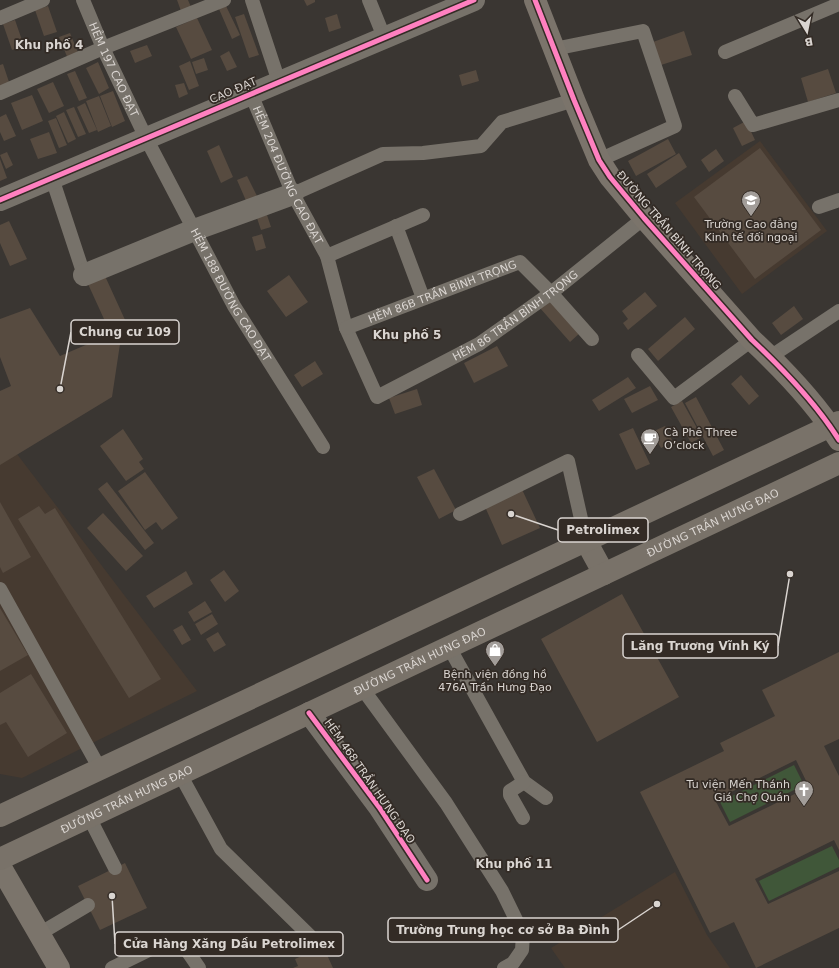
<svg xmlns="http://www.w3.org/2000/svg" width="839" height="968" viewBox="0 0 839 968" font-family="'DejaVu Sans',sans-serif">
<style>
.built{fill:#463a30}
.green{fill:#405739}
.building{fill:#574b40;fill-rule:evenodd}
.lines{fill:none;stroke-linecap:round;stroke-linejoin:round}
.lane{stroke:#77726a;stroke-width:14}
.street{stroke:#77726a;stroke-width:22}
.secondary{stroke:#7b746b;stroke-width:22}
.primary{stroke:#797269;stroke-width:22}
.cycleway-casing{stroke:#332b25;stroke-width:8}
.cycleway{stroke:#ff80c0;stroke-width:5}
.labels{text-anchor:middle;stroke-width:3.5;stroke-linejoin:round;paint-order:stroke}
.street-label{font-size:11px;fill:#dad5d1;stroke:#332b25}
.poi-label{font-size:11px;fill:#dad5d1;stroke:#332b25}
.neighbourhood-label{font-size:12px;font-weight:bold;fill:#dad5d1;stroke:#332b25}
.leader{fill:none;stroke:#dad5d1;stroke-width:1.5}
.callout-dot{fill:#dad5d1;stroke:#332b25;stroke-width:1.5}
.callout{fill:#332b25;stroke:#dad5d1;stroke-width:1.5}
.callout-label{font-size:12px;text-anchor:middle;font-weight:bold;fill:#dad5d1}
</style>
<rect width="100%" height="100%" fill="#3a3632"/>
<path class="built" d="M760,141L827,231L742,294L675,203Z
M17,454L197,691L22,778L0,774V462Z
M675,872L707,935L730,968H565L551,948Z"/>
<path class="green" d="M794,765L804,785L730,822L720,802Z
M832,846L839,860V867L769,901L759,881Z"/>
<path class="building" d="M177,0H188L191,7L181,11Z
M304,0H315V2L307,6Z
M48,6L57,32L44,36L35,10Z
M226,6L240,35L232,39L219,9Z
M244,14L259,55L249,58L235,17Z
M337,14L341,28L329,32L325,18Z
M197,18L212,50L191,59L176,27Z
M15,20L24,46L12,50L3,24Z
M684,31L692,55L661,65L653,42Z
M70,33L79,55L68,59L59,37Z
M147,45L152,56L135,63L130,51Z
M229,51L237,67L227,71L220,56Z
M204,58L208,70L196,74L192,62Z
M190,61L199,86L189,90L179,66Z
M98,62L109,88L99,94L86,68Z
M3,64L10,85L0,88V65Z
M828,69L836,93L808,102L801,78Z
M476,70L479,81L462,86L459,75Z
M75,71L87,98L79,101L67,74Z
M53,82L64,106L49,113L37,89Z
M184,83L188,94L179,98L175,85Z
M113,91L125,121L112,127L100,96Z
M32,95L43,121L22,130L11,103Z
M99,96L111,126L98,132L86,101Z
M85,103L97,130L89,133L77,107Z
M74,107L86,134L78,137L66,110Z
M64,112L76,139L68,143L56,116Z
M6,114L16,136L4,141L0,132V117Z
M56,118L67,145L59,148L48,121Z
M746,121L755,140L742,146L733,128Z
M49,132L57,153L38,159L30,139Z
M668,139L676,154L636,176L628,161Z
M219,145L233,177L221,183L207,151Z
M760,148L821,230L755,279L694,197Z
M716,149L724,161L709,172L701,160Z
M7,152L13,165L6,169L0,155Z
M679,153L687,167L656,188L647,174Z
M0,159L7,178L0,181Z
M247,176L258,198L247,203L237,180Z
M267,215L271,227L261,230L257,218Z
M9,221L27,259L10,266L0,243V225Z
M262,234L266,248L256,251L252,237Z
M289,275L308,302L286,317L267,291Z
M105,276L126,322L109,330L88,284Z
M645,292L657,306L628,330L623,323L628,319L622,311Z
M552,298L581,332L570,342L540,308Z
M794,306L803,319L781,335L772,323Z
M30,308L60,356L102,338L120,344L112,397L0,465V391L11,386L0,357V319Z
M685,317L695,329L658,361L648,349Z
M497,346L508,366L474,383L464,363Z
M315,361L323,374L302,387L294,375Z
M741,375L759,396L749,405L731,384Z
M628,377L636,388L599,411L592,400Z
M650,386L658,400L632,413L624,399Z
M417,389L422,405L395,414L389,398Z
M696,397L724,450L713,456L685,403Z
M682,401L702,437L691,443L671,407Z
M665,426L673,442L661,448L652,432Z
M633,428L650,464L636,470L619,434Z
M123,429L143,459L139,462L144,469L126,481L100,446Z
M434,469L456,510L439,519L417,477Z
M145,472L178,518L162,530L156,522L145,530L118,491Z
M107,482L154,543L145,550L98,489Z
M519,483L540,528L502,545L482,500Z
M0,502L31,557L3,573L0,567Z
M39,506L45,514L55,508L161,679L129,698L18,519Z
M103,513L143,556L126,571L87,528Z
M224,570L239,591L225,602L210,580Z
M186,571L193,584L154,608L146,596Z
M622,594L679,697L597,742L541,639Z
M205,601L212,612L194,622L188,612Z
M0,608L28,655L0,671Z
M212,614L218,624L201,635L195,624Z
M182,625L191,640L182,645L173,630Z
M218,632L226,645L214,652L206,639Z
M839,652V739L824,746L839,776V850L834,840L755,879L768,904L839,871V928L756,968L734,922L710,933L640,792L724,751L720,743L775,716L762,690ZM796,760L809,787L729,826L715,800Z
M31,674L67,733L28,757L6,722L0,725V693Z
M125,863L147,908L100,930L78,886Z
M323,946L333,968H293L298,966L295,959Z"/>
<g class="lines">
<g class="lane">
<path id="s1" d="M83,0L103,48L146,138L234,306L323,447"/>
<path d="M252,0L279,82"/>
<path d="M369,0L384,37"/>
<path d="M0,18L43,0"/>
<path d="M554,49L643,31L675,126L599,160"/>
<path d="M725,52L839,4"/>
<path d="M0,93L103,48L224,0"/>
<path id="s2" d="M251,94L293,194L327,256L346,328L377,397L479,344L551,293L644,218"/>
<path d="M735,96L753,125L839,100"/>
<path d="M52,178L84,275"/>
<path d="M293,194L383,154L423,153L481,146L502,122L574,100"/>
<path d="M819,207L839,200"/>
<path d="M396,226L423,298"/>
<path d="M327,256L423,215"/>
<path id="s3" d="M346,328L520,262L551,293L592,339"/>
<path d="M638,355L674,398L752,340"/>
<path d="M770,357L839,311"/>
<path d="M460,514L568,461L586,541"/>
<path d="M0,589L100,769"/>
<path d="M449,647L524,782L546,798"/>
<path d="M362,688L446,803L502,891L523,934L522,950L513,963L504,968"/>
<path d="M180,774L221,849L310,936"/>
<path d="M89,817L115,868"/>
<path d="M523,818L510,795V791L524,782"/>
<path d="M39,934L88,905"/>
<path d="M112,968L155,947L170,944L186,949L199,968"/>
</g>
<path class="street" d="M0,200L474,0
M84,275L194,230L293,194
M309,713L379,807L427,880"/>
<path class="secondary" d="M535,0L574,100L599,160L610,177L644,218L752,340C784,370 816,403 839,440
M0,866L59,968"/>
<g class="primary">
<path d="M586,541L604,574"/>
<path d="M0,816L839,422"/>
<path id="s4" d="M0,859L839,463"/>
</g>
<g class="cycleway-casing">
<path id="cycleway" d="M535,0L574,100L599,160L610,177L644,218L752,340C784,370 816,403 839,440
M0,200L474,0
M309,713L379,807L427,880"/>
</g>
<use href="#cycleway" class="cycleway"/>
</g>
<defs>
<g id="university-pin" transform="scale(1)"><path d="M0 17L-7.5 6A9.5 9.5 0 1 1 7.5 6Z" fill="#a29d99" stroke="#332b25"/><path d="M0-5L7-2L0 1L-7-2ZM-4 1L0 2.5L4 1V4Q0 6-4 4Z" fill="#fff"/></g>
<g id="cafe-pin" transform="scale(1)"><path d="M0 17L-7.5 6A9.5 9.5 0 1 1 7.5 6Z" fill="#a29d99" stroke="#332b25"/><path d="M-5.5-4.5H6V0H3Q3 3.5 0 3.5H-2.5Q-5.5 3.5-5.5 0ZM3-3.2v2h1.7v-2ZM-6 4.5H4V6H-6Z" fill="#fff"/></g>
<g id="shop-pin" transform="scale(1)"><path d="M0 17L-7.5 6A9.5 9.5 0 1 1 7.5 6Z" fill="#a29d99" stroke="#332b25"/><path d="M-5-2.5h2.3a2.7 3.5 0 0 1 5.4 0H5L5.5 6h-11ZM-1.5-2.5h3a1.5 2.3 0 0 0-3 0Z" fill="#fff"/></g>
<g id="church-pin" transform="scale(1)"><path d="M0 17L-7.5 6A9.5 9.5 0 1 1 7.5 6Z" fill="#a29d99" stroke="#332b25"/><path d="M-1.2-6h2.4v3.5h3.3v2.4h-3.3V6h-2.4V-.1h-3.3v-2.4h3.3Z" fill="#fff"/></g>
</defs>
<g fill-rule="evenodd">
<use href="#university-pin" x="751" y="200"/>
<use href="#cafe-pin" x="650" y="438"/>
<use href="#shop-pin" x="495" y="650"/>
<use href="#church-pin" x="804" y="790"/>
</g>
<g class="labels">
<g class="street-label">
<text dy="4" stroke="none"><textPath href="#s1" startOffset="76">HẺM 197 CAO ĐẠT</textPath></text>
<text transform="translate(233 90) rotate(-23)" y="4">CAO ĐẠT</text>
<text dy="4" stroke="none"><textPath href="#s2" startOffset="89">HẺM 204 ĐƯỜNG CAO ĐẠT</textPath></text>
<text transform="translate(669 230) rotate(49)" y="4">ĐƯỜNG TRẦN BÌNH TRỌNG</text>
<text dy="4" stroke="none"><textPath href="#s3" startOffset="103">HẺM 86B TRẦN BÌNH TRỌNG</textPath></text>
<text dy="4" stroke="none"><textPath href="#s1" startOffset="330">HẺM 188 ĐƯỜNG CAO ĐẠT</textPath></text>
<text dy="4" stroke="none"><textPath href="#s2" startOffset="490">HẺM 86 TRẦN BÌNH TRỌNG</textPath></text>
<text dy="4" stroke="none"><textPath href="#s4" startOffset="788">ĐƯỜNG TRẦN HƯNG ĐẠO</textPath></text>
<text dy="4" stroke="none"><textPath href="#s4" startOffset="464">ĐƯỜNG TRẦN HƯNG ĐẠO</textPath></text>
<text transform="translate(370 781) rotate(55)" y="4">HẺM 468 TRẦN HƯNG ÐẠO</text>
<text dy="4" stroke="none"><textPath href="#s4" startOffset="140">ĐƯỜNG TRẦN HƯNG ĐẠO</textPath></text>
</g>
<g class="poi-label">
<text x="751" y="228">Trường Cao đẳng<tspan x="751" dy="13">Kinh tế đối ngoại</tspan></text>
<text x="664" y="436" text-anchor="start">Cà Phê Three<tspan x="664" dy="13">O’clock</tspan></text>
<text x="495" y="678">Bệnh viện đồng hồ<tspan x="495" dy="13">476A Trần Hưng Đạo</tspan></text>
<text x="790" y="788" text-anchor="end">Tu viện Mến Thánh<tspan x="790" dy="13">Giá Chợ Quán</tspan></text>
</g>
<g class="neighbourhood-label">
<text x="49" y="49">Khu phố 4</text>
<text x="407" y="339">Khu phố 5</text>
<text x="514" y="868">Khu phố 11</text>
</g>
</g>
<path class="leader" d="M60 389L71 332M511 514L558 530M790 574L778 646M657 904L618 930M112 896L115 944"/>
<g class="callout-dot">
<circle cx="60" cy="389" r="4"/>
<circle cx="511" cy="514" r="4"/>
<circle cx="790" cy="574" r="4"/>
<circle cx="657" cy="904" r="4"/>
<circle cx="112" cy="896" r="4"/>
</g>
<g class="callout">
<rect x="71" y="320" width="108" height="24" rx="4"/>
<rect x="558" y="518" width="90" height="24" rx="4"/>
<rect x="623" y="634" width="155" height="24" rx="4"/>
<rect x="388" y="918" width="230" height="24" rx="4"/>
<rect x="115" y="932" width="228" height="24" rx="4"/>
</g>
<g class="callout-label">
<text x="125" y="336">Chung cư 109</text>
<text x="603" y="534">Petrolimex</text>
<text x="700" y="650">Lăng Trương Vĩnh Ký</text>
<text x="503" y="934">Trường Trung học cơ sở Ba Đình</text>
<text x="229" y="948">Cửa Hàng Xăng Dầu Petrolimex</text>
</g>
<g transform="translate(807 32) rotate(170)" stroke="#332b25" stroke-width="3" paint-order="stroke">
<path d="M0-3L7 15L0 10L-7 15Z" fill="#dad5d1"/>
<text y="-6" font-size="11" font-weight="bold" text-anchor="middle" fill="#dad5d1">B</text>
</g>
</svg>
